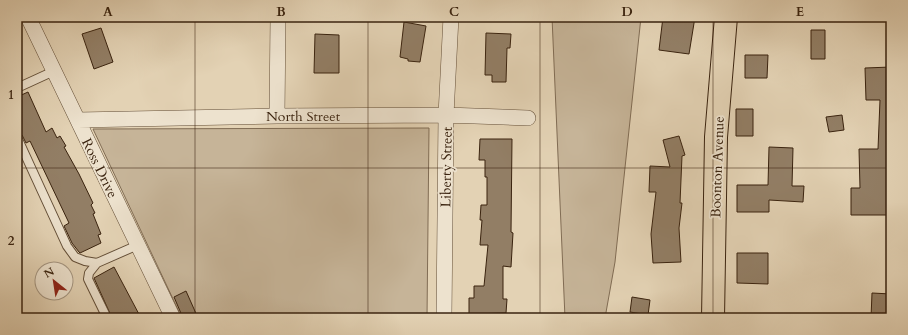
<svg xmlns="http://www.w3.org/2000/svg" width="908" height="335" viewBox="0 0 908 335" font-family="Cardo,serif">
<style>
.green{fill:#c6b498;stroke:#806c54}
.building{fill:#927e65;stroke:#3a230f}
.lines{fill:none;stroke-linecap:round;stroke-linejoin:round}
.service-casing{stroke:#644f38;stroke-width:10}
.minor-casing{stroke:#644f38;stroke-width:16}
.primary-casing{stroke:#3a230f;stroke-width:24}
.service{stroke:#ede2ce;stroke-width:8}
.minor{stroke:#ede2ce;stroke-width:15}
.primary{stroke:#e3d2b4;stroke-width:22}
.grid{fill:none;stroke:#3a230f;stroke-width:1;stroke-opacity:0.55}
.labels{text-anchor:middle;stroke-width:3.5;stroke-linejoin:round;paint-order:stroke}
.street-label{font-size:14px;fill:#3a230f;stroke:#ede2ce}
.neatline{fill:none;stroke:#3a230f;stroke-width:1.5}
.grid-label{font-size:13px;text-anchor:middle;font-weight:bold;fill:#3a230f}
</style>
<rect width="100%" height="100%" fill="#e3d2b4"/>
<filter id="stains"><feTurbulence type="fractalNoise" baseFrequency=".005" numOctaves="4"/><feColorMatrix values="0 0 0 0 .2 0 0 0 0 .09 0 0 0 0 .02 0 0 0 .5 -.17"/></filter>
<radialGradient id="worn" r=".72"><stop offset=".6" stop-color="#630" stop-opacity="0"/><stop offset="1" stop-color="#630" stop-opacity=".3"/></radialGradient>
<path class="green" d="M552,17H641L615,262L605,318H565Z
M429,128L427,318H182L93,129Z"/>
<path class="building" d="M663,17H695L689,54L659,50Z
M404,22L426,26L420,62L408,61V59L400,57Z
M101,28L113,62L94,69L82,34Z
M811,30H825V59H811Z
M486,33L511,34L510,48H507L506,82H492V75H485Z
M315,34L339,35V73H314Z
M745,55H768L767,78H745Z
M891,67V215H851V188H860L859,149H878L880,100H866L865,68Z
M28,92L46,132L52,128L57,138L60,136L66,146L64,147L79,174L93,203L91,205L95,213L93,214L101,234L98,235L101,243L80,253L79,252L72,243L64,226L69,223L30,141L26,143L22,135L19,132L17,129V97Z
M736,109H753V136H736Z
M842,115L844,130L829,132L826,117Z
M679,136L685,155L682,156L680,203H682L679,228L681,262L653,263L651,234L656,192H649L650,166L670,167L663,140Z
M480,139H512L511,232L513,233L511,267L503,266V299H507L506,313L469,314V298H474V286H484L488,245H480L482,220H480L481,205H487V177H485V160H479Z
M769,147L793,148L792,186H804L803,202L769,200V212H737V185H768Z
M737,253H768V284L737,283Z
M114,267L141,318H112L94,278Z
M186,291L198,318H183L174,297Z
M872,293L891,294V318H871Z
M632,297L650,300L648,315L630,312Z"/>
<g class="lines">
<g class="service-casing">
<path id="service" d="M17,88L54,71
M17,137L67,246L75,257L85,261L97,263
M107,318L88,279L89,273L97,263L138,245"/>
</g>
<g class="minor-casing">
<path id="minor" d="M28,17L173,318
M277,116L278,17
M78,120L277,116L446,115L528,118
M444,318L446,115L451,17"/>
</g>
<g class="primary-casing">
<path id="primary" d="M713,318L716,137L726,17"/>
</g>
<use href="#service" class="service"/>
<use href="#minor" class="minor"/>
<use href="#primary" class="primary"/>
</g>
<path class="grid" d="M195,17V318M368,17V318M540,17V318M713,17V318M17,168H891"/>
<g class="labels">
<g class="street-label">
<text x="303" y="121">North Street</text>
<text transform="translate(446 167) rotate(-89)" y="5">Liberty Street</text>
<text transform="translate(717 167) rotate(-88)" y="5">Boonton Avenue</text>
<text transform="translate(100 168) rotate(64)" y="5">Ross Drive</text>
</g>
</g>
<rect width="908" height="335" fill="none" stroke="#e3d2b4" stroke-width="44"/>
<g transform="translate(54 281) rotate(330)"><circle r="19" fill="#ede2ce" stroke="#a59682"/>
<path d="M0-3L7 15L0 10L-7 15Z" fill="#8f2418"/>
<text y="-6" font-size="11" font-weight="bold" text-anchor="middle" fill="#3a230f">N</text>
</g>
<rect x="22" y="22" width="864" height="291" class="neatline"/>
<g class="grid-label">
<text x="108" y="16">A</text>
<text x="281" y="16">B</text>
<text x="454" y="16">C</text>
<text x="627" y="16">D</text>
<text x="800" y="16">E</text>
<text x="11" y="99">1</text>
<text x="11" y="245">2</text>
</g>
<rect width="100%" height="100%" filter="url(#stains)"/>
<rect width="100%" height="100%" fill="url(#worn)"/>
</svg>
